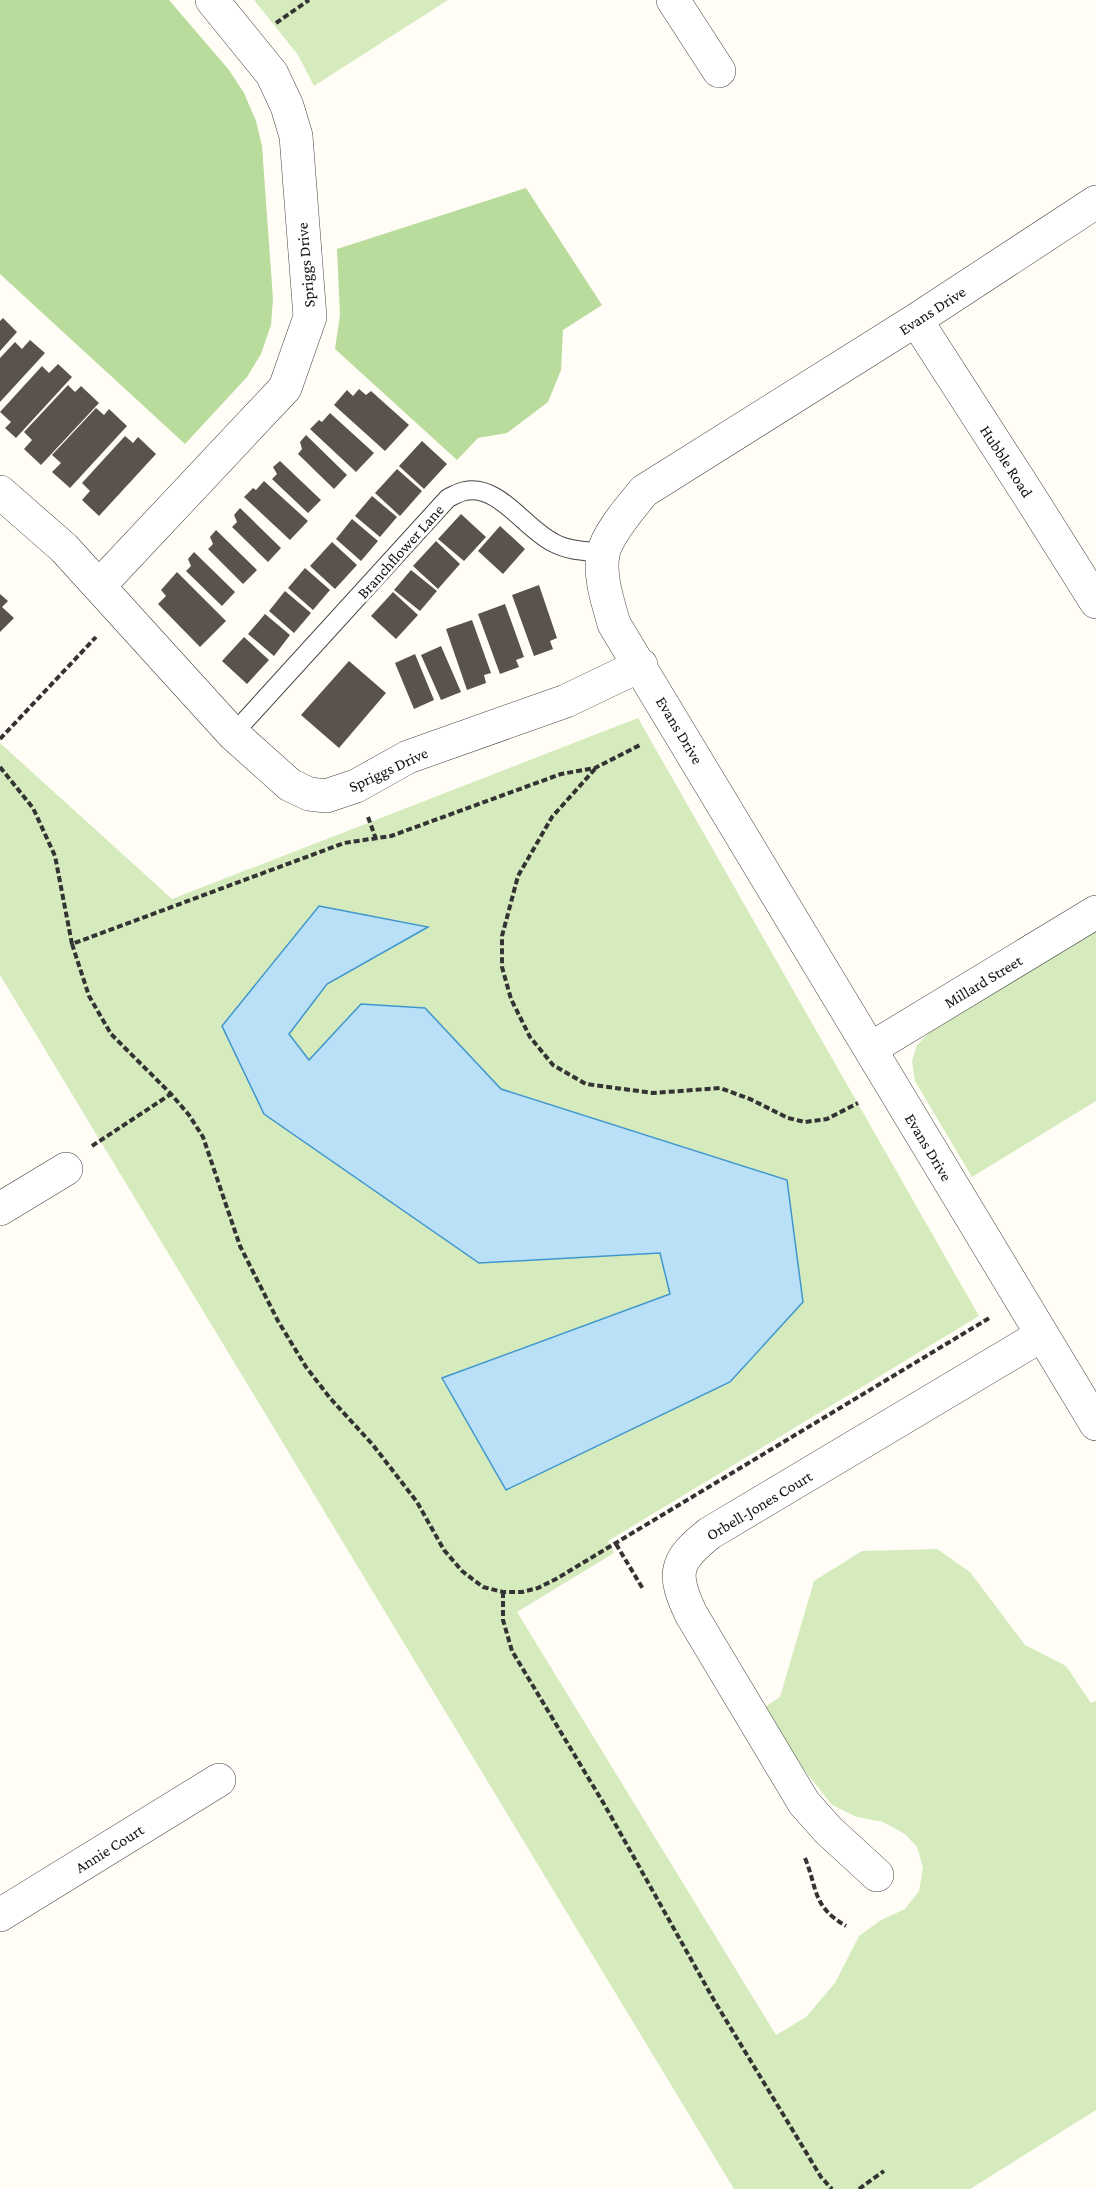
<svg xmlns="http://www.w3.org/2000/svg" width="1096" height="2189" viewBox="0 0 1096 2189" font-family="'Crimson Pro',serif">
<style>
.green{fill:#d5ebbd}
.forest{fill:#b9dc9c}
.water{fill:#b9e0f7;stroke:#3f96cf;stroke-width:1.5}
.building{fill:#5a524d}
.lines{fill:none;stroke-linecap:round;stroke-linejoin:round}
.service-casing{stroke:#444;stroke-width:20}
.minor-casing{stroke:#444;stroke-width:34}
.path{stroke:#333;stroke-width:4;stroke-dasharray:6 3;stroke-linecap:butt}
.service{stroke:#fff;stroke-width:18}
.minor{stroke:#fff;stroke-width:33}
.labels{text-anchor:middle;stroke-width:6;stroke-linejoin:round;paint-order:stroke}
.street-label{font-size:16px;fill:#111;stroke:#fff}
</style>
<rect width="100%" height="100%" fill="#fffdf5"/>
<path class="green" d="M254,0H448L314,86L298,55Z
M638,718L979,1316L608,1541L614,1553L517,1612L776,2035L806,2017L835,1983L859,1936L881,1920L905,1909L919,1891L923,1868L917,1847L905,1834L883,1822L857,1817L832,1805L798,1762L765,1707L780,1697L814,1581L862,1551L937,1549L970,1572L1025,1645L1066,1666L1091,1703L1096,1701V2110L970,2189H734L0,975V743L172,899Z
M1096,930V1101L972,1177L915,1081L912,1061L917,1045L930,1032Z"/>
<path class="forest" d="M0,0H169L229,70L244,93L256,121L262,146L273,299L271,325L261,354L247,377L185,444L0,274Z
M526,188L602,305L563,330L561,370L548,402L507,433L478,438L457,460L335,349L340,315L337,249Z"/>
<path class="water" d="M319,906L428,927L327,984L289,1034L309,1060L361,1004L425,1008L501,1089L787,1180L803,1302L730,1382L506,1490L442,1378L670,1294L660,1253L479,1263L264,1114L222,1026Z"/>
<path class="building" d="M3,318L17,332L0,351V321Z
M30,340L45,353L0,402V358L15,342L22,349Z
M58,364L72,377L16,438L5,428L11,422L0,412L42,366L49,373Z
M68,385L75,392L81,386L99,403L41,465L24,449L32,440L24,432Z
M359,389L366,395L371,391L409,425L385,451L334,405L347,390L353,396Z
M96,408L104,415L109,409L127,426L70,488L52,472L61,463L52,455Z
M330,413L374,453L356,472L310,429L319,420L322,422Z
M306,435L347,475L334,489L298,454L302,449L300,442Z
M125,436L133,443L138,437L156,454L99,516L82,500L90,491L82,483Z
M422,441L447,464L424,489L399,466Z
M280,461L321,500L308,513L272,479L277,474L273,467Z
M397,469L422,491L400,516L375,493Z
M264,481L308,521L290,540L244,497L253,488L256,490Z
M372,496L397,517L380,537L355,516Z
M240,508L281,548L268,562L232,527L237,522L234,515Z
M461,514L486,537L464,561L438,539Z
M352,519L378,541L361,561L336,539Z
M500,526L525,549L503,574L478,551Z
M216,530L257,570L243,584L208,549L213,544L210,537Z
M436,541L460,564L438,589L413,566Z
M332,542L357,565L335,589L310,566Z
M194,552L235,592L222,606L186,571L191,566L188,559Z
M305,568L330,590L313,610L288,588Z
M411,570L437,591L420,611L394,590Z
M177,572L226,621L200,647L158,604L166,596L161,590Z
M539,585L557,638L550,641L553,649L534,656L512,595Z
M285,591L311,613L294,633L269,611Z
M393,592L418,615L396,639L371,616Z
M0,594L8,601L2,607L14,618L0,632Z
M505,604L524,657L516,660L519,667L500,674L478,614Z
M265,614L290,635L274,656L248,634Z
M472,620L491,673L484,675L486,683L467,690L446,629Z
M244,637L269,660L247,684L222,661Z
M441,646L461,692L441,700L421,655Z
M415,654L434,700L414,709L395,663Z
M349,661L386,693L339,748L301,715Z"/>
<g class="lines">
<g class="service-casing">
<path id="service" d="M233,734L448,498C453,496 459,492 465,491C499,484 525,529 554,543C569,551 587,551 603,553"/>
</g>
<g class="minor-casing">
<path id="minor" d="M673,0L719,71
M1096,202L916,320L644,491C631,507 607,534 603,554C599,577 608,602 614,624L1096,1424
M916,320L1030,497L1096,602
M0,492L64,548L233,734L290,785L309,794L326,796L356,786L408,757L566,701L641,665
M99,586L285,388L310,317L296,136L287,106L272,74L212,0
M870,1049L1096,912
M0,1209L66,1169
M877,1875L828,1830L804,1803L691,1614C672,1574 674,1561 710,1533L1042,1335
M0,1915L219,1780"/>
</g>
<path class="path" d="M276,23L309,0
M0,739L96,637
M0,767L33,808L55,856L72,944L344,843L391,836L561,774L595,768L642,744
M595,769L552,817L518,876L502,936V967L511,999L530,1037L553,1065L586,1084L653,1093L720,1088L750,1099L788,1118L805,1122L827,1119L858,1103
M368,817L376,839
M72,944L89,996L111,1034L171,1094L189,1115L203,1137L240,1246L278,1321L306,1367L330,1398L373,1445L417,1502L444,1550L462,1571L483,1587L503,1592H522L538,1588L556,1579L991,1317
M92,1146L171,1094
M616,1544L643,1589
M503,1592V1620L512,1651L604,1804L715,2002L821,2177L832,2189
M805,1858C818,1890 812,1906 846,1926
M859,2189L884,2171"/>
<use href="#service" class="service"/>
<use href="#minor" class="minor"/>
</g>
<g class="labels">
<g class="street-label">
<text transform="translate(305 265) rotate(-95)" y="6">Spriggs Drive</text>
<text transform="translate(932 310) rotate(-33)" y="6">Evans Drive</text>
<text transform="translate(1007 461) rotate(57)" y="6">Hubble Road</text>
<text transform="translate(400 551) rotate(-48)" y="6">Branchflower Lane</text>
<text transform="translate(680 730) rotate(59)" y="6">Evans Drive</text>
<text transform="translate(388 769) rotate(-25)" y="6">Spriggs Drive</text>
<text transform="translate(983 981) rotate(-31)" y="6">Millard Street</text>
<text transform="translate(929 1147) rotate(59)" y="6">Evans Drive</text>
<text transform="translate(759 1505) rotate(-31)" y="6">Orbell-Jones Court</text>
<text transform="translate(109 1848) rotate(-32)" y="6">Annie Court</text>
</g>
</g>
</svg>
